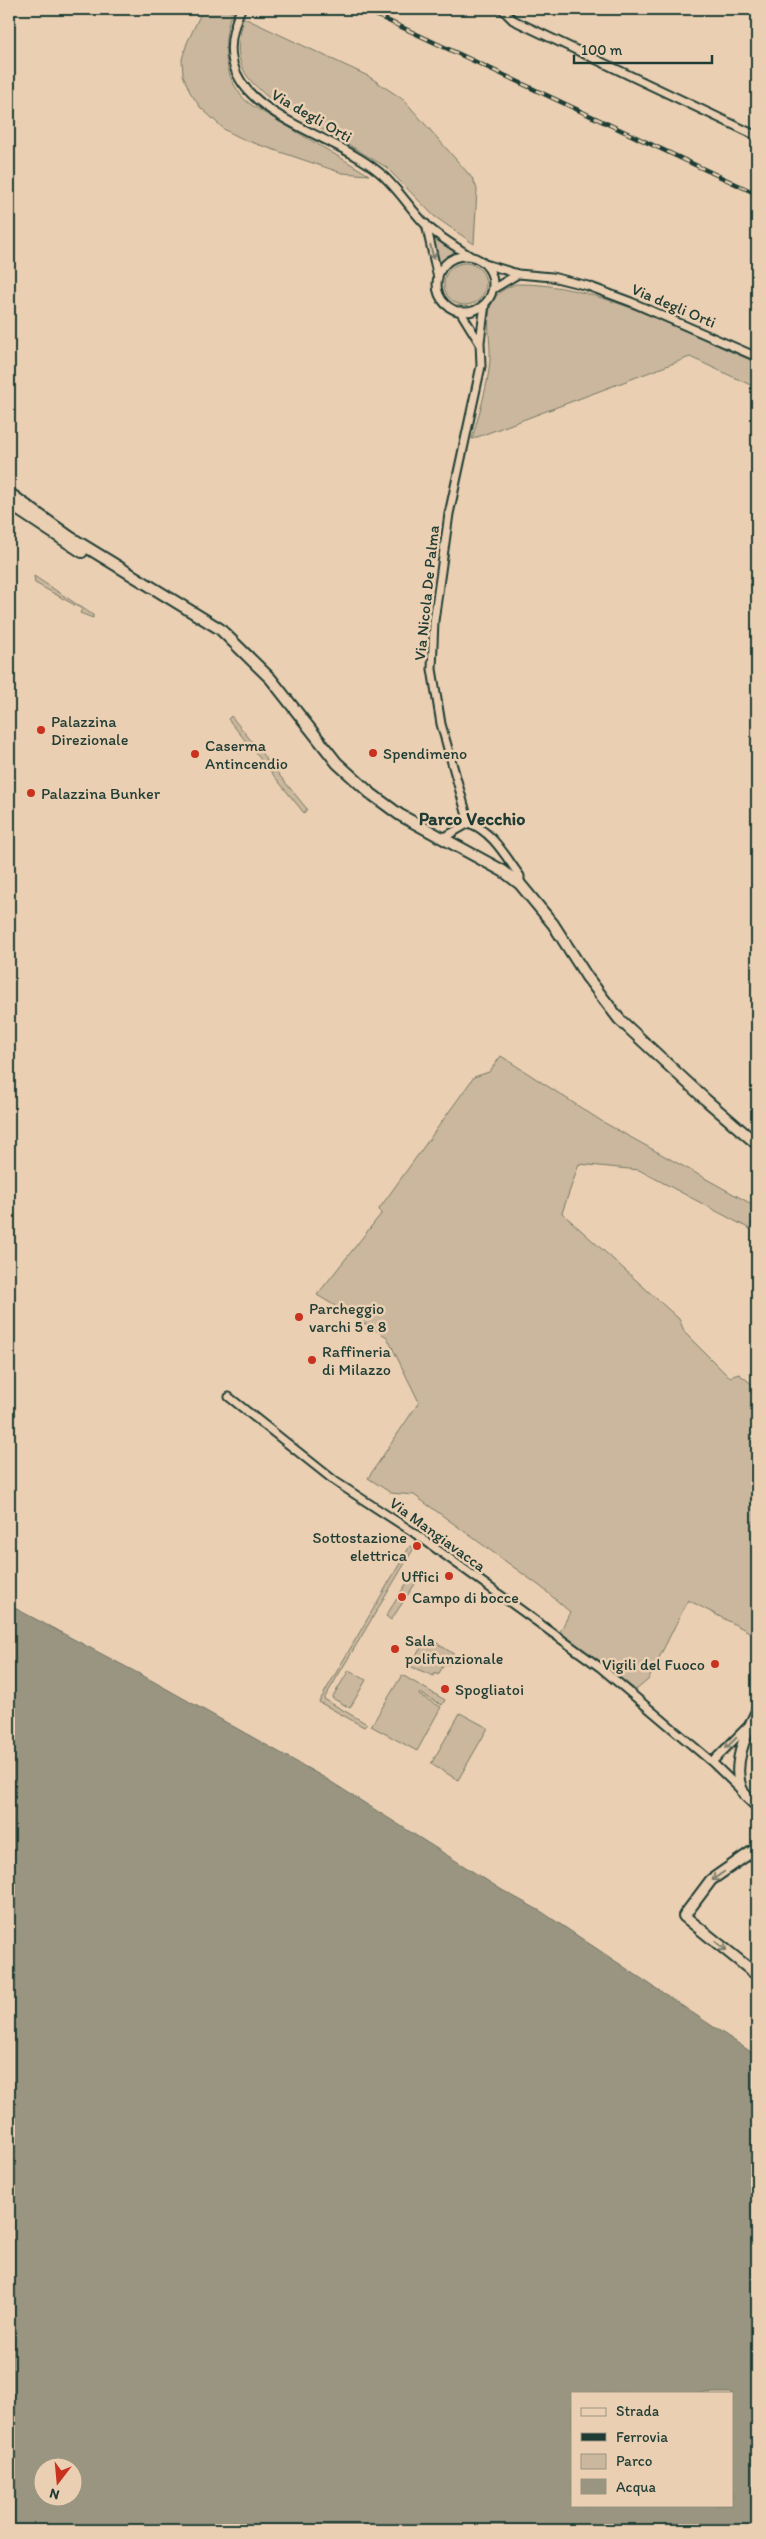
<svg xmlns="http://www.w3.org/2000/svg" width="766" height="2539" viewBox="0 0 766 2539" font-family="Itim,sans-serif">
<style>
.green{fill:#cab79d;stroke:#747a68}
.water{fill:#9a9580;stroke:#697262;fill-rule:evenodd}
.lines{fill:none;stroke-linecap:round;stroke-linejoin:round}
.minor-casing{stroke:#1f3d34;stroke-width:11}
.tertiary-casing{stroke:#1f3d34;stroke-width:12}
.secondary-casing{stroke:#1f3d34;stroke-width:14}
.minor{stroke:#ebcfb2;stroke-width:7}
.tertiary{stroke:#ebcfb2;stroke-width:9}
.secondary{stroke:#ebcfb2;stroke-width:10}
.rail-casing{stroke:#1f3d34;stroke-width:4.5}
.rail{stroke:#ebcfb2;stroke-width:2.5;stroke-dasharray:8;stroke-linecap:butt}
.oneway{stroke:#7b7f6d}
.poi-dot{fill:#c8321e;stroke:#ebcfb2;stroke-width:2}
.labels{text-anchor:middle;stroke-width:5;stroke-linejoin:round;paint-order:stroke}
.street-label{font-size:16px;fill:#1f3d34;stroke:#ebcfb2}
.poi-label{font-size:16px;fill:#1f3d34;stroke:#ebcfb2;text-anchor:start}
.neighbourhood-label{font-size:18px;font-weight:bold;fill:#1f3d34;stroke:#ebcfb2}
</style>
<rect width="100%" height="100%" fill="#ebcfb2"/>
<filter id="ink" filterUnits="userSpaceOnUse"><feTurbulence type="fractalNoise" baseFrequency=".02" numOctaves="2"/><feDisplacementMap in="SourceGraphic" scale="10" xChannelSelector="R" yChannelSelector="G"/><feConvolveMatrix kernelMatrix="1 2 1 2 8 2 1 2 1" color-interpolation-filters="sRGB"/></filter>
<g filter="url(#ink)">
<path class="green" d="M203,9H225L368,76L404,100L473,179L477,189L474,244L434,216L386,167L268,97C241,75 232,58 243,23L230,17C223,43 223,71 240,94C248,106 268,114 280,122C310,140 340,157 369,175L342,173L245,140L225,130L200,107L190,92L183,75L182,59L187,43Z
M429,229L461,253L445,259L439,268Z
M444 284a21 21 0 1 1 42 0a21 21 0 1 1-42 0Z
M516,284C596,282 684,332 757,363V388L690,357L472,439C479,413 488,387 490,360C491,341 485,320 492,302C496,293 507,287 516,284Z
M34,576L93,615V618L80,613L82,609L35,583Z
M231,716L307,809L304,813L228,719Z
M501,1056L603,1122L757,1207L750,1229L639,1170L579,1164L562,1213L679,1319L685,1333L729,1377L739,1374L757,1388V1636L688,1600L648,1680L636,1690L560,1632L570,1612L541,1587L414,1495L391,1493L368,1478L419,1402L387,1337L317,1295L381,1214L379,1209L474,1077L489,1072Z
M410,1546L414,1548L324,1699L367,1724L364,1727L319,1702Z
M413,1573L419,1578L391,1620L386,1616Z
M428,1637L455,1655L448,1665L445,1663L438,1675L435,1673L434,1676L409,1666Z
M349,1670L366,1680L350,1708L332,1698Z
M402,1675L445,1700L442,1705L420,1693L419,1695L441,1707L417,1751L371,1726Z
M460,1713L488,1728L458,1780L431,1764Z"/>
<path class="water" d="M9,1605L149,1679L325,1778L502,1890L542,1912L757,2056V2530H9ZM572,2393H732V2505H572ZM42,2466H72V2496H42Z"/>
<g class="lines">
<g class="minor-casing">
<path id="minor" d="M241,9C195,110 323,125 379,172C396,186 409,207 424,223C437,236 455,246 470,256
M502,9L513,20L755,135
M426,224L438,278
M437 284a28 28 0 1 1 56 0a28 28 0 1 1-56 0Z
M485,264L518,274L552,277L588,286L631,302L757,357
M493,289L518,274
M485,304L480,342L481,366L449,514L434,621L432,669L441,724L469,823C493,832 505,856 520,876V884
M460,311L479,342
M443,838L469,823
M229,1397L336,1482L413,1532L601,1668L712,1762L741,1790
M712,1762L747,1727"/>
</g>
<g class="tertiary-casing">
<path id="tertiary" d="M755,135H757"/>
</g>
<g class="secondary-casing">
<path id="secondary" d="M9,493L70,537L220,629L271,679L337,763L370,793L400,815L503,871L520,884L553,924L587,977L619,1019L706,1100L757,1144
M9,504L82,552
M757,1711C746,1733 730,1768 743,1792C746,1797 753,1802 757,1806
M757,1848L711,1880L684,1916L757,1975"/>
</g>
<use href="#minor" class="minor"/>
<use href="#tertiary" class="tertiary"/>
<use href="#secondary" class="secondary"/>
<g class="rail-casing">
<path id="rail" d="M363,9L757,194"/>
</g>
<use href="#rail" class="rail"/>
</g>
<defs><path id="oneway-shaft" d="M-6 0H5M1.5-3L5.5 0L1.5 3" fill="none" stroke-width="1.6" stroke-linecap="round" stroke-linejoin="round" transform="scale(1.25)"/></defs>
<g class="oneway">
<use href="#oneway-shaft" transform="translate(432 252) rotate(77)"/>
<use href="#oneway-shaft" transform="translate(731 1743) rotate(135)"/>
<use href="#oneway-shaft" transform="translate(718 1876) rotate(145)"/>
<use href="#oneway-shaft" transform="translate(721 1946) rotate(39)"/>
</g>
</g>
<g class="poi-dot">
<circle cx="41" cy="730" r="5"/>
<circle cx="373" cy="753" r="5"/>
<circle cx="195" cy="754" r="5"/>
<circle cx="31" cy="793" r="5"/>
<circle cx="299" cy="1317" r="5"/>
<circle cx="312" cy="1360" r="5"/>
<circle cx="417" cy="1546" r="5"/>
<circle cx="449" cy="1576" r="5"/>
<circle cx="402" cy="1597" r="5"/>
<circle cx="395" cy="1649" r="5"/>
<circle cx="715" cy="1664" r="5"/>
<circle cx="445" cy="1689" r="5"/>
</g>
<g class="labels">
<g class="street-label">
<text transform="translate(312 115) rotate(30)" y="6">Via degli Orti</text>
<text transform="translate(674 305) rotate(23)" y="6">Via degli Orti</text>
<text transform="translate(426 593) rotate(-84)" y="6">Via Nicola De Palma</text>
<text transform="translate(438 1534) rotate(36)" y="6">Via Mangiavacca</text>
</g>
<g class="poi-label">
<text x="51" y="727">Palazzina<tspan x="51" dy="18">Direzionale</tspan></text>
<text x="205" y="751">Caserma<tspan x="205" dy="18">Antincendio</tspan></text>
<text x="383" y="759">Spendimeno</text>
<text x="41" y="799">Palazzina Bunker</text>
<text x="309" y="1314">Parcheggio<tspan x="309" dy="18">varchi 5 e 8</tspan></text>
<text x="322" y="1357">Raffineria<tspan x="322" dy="18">di Milazzo</tspan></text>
<text x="407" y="1543" text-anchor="end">Sottostazione<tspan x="407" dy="18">elettrica</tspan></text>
<text x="439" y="1582" text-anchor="end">Uffici</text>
<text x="412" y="1603">Campo di bocce</text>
<text x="405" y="1646">Sala<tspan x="405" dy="18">polifunzionale</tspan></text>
<text x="705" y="1670" text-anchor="end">Vigili del Fuoco</text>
<text x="455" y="1695">Spogliatoi</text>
</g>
<g class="neighbourhood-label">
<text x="472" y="825">Parco Vecchio</text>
</g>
</g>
<rect width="766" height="2539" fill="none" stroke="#ebcfb2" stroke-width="30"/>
<rect x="15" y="15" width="736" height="2509" fill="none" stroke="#1f3d34" stroke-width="2" filter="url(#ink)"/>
<rect x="571" y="2392" width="162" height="115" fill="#ebcfb2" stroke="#999580"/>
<rect x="581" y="2408" width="25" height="8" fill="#ebcfb2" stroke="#999580"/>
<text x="616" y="2416" font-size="15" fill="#1f3d34">Strada</text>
<rect x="581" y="2433" width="25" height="8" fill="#1f3d34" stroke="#999580"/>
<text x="616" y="2442" font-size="15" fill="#1f3d34">Ferrovia</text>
<rect x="581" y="2454" width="25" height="15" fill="#cab79d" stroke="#999580"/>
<text x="616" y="2466" font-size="15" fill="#1f3d34">Parco</text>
<rect x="581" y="2479" width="25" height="15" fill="#9a9580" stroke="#999580"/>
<text x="616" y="2492" font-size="15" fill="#1f3d34">Acqua</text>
<g transform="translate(58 2482) rotate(196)"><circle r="24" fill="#ebcfb2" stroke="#999580"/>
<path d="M0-4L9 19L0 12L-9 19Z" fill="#c8321e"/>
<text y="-8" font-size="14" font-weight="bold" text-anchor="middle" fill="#1f3d34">N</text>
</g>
<path d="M574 55v8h138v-8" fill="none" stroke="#1f3d34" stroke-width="2.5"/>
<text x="581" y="55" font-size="15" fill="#1f3d34" stroke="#ebcfb2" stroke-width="4" paint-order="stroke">100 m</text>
</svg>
